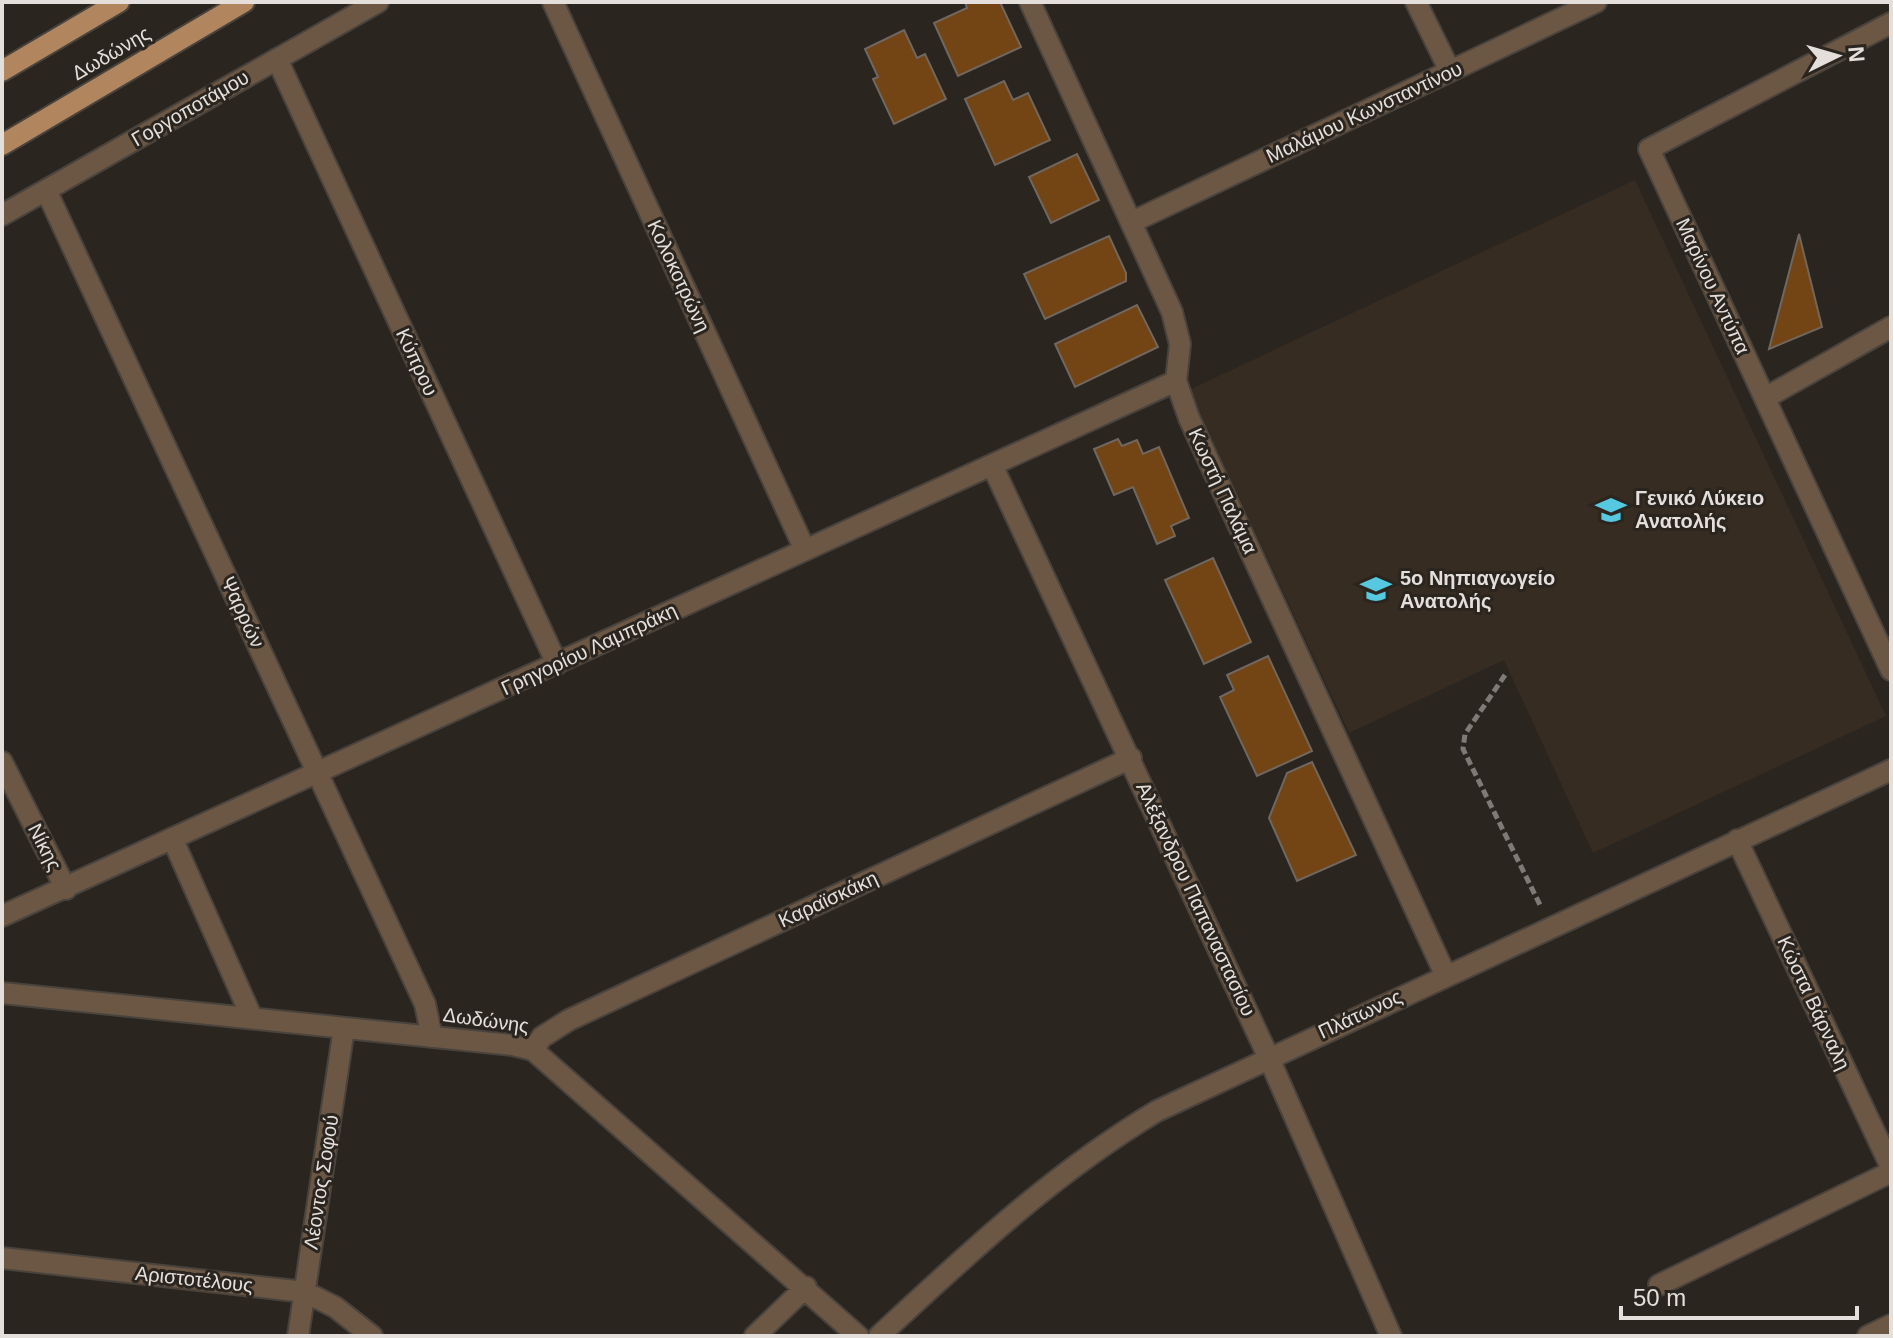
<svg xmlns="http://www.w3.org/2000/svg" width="1893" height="1338" viewBox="0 0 1893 1338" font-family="Arial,sans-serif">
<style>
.built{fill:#372c22}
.building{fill:#734514;stroke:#6f6760;stroke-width:2}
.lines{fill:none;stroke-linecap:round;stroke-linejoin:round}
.street-casing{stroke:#49433d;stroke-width:24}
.primary-casing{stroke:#49433d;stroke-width:24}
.path{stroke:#7f7a75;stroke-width:5;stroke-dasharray:8 4;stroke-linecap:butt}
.street{stroke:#6c5744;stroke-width:20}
.primary{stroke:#b1865f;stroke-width:20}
.labels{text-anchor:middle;stroke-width:6;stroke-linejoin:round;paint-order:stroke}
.street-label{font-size:20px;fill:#e4dfdb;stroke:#2b251f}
.poi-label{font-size:20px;font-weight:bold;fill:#e4dfdb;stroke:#2b251f;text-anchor:start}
</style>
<rect width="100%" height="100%" fill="#2b251f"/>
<path class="built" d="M1635,180L1886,716L1593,853L1504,660L1349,733L1189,390Z"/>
<path class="building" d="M965,2H1000L1021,47L958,76L934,23L967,8Z
M904,30L917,58L925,54L946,99L894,124L873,79L878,77L865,49Z
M1004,81L1013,100L1028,93L1050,140L995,165L965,99Z
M1077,154L1099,200L1051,223L1029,177Z
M1799,234L1822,327L1769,349Z
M1109,236L1126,273V281L1045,319L1024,274Z
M1137,305L1158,347L1075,387L1055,344Z
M1118,439L1122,446L1137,440L1143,454L1159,447L1189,518L1171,526L1175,536L1157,544L1133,487L1114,495L1094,449Z
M1213,558L1251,642L1204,664L1165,580Z
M1268,656L1312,751L1257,776L1220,697L1234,690L1227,675Z
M1312,762L1356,855L1297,881L1269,818L1287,773Z"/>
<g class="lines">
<g class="street-casing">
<path id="street" d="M553,2L805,550
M1030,2L1172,312L1180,344L1176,381L1189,418L1445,974
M1416,2L1450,71
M1891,23L1649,149L1891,670
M277,59L557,664
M46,190L425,1004L432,1037
M2,215L378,2
M1132,222L1596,2
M1765,398L1891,327
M992,465L1268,1056L1391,1336
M2,762L66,889
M173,840L252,1018
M1737,840L1891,1167
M2,916L1176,381
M2,993L513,1045L533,1050L858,1336
M533,1050L542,1037L569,1020L1131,758
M2,1258L305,1292L335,1307L372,1336
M1659,1285L1891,1172
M298,1336L344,1028
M755,1336L806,1287
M879,1336C969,1253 1052,1174 1157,1111L1891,770
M1868,1336L1891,1325"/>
</g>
<g class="primary-casing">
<path id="primary" d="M2,71L119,2
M2,145L244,2"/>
</g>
<path class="path" d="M1505,675L1465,734L1463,749L1541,907"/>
<use href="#street" class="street"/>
<use href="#primary" class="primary"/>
</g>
<defs>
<g id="school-bare" transform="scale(2.4)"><path d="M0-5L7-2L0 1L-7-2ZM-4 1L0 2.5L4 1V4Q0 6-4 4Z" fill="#56c9e0" stroke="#2b251f" stroke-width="2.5" paint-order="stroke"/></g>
</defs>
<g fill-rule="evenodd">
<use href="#school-bare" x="1611" y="510"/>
<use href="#school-bare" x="1376" y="589"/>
</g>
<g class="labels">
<g class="street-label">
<text transform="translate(111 53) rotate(-30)" y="7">Δωδώνης</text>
<text transform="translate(190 108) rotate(-30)" y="7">Γοργοποτάμου</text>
<text transform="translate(1364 112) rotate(-25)" y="7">Μαλάμου Κωνσταντίνου</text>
<text transform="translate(679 276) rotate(65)" y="7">Κολοκοτρώνη</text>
<text transform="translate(1713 286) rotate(65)" y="7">Μαρίνου Αντύπα</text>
<text transform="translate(417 362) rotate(65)" y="7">Κύπρου</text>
<text transform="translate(1223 491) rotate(65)" y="7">Κωστή Παλάμα</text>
<text transform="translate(243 612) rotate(65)" y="7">Ψαρρών</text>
<text transform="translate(589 649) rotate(-25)" y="7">Γρηγορίου Λαμπράκη</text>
<text transform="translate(45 847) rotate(63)" y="7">Νίκης</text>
<text transform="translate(828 899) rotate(-25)" y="7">Καραϊσκάκη</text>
<text transform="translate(1196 899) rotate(65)" y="7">Αλέξανδρου Παπαναστασίου</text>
<text transform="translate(1814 1003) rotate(65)" y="7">Κώστα Βάρναλη</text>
<text transform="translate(1360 1014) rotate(-25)" y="7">Πλάτωνος</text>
<text transform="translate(486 1020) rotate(8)" y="7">Δωδώνης</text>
<text transform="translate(321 1182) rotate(-81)" y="7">Λέοντος Σοφού</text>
<text transform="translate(194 1279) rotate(6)" y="7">Αριστοτέλους</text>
</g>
<g class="poi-label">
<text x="1635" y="505">Γενικό Λύκειο<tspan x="1635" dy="23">Ανατολής</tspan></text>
<text x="1400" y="585">5ο Νηπιαγωγείο<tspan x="1400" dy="23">Ανατολής</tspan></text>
</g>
</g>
<rect width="1893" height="1338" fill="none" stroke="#e4dfdb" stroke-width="8"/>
<g transform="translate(1837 56) rotate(85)" stroke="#2b251f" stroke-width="6" paint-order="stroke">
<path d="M0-6L14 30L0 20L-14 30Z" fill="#e4dfdb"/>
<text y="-12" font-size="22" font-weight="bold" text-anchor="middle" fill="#e4dfdb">N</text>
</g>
<path d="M1621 1306v12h236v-12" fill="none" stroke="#e4dfdb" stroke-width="4"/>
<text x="1633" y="1306" font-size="24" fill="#e4dfdb" stroke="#2b251f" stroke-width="6" paint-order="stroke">50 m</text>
</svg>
